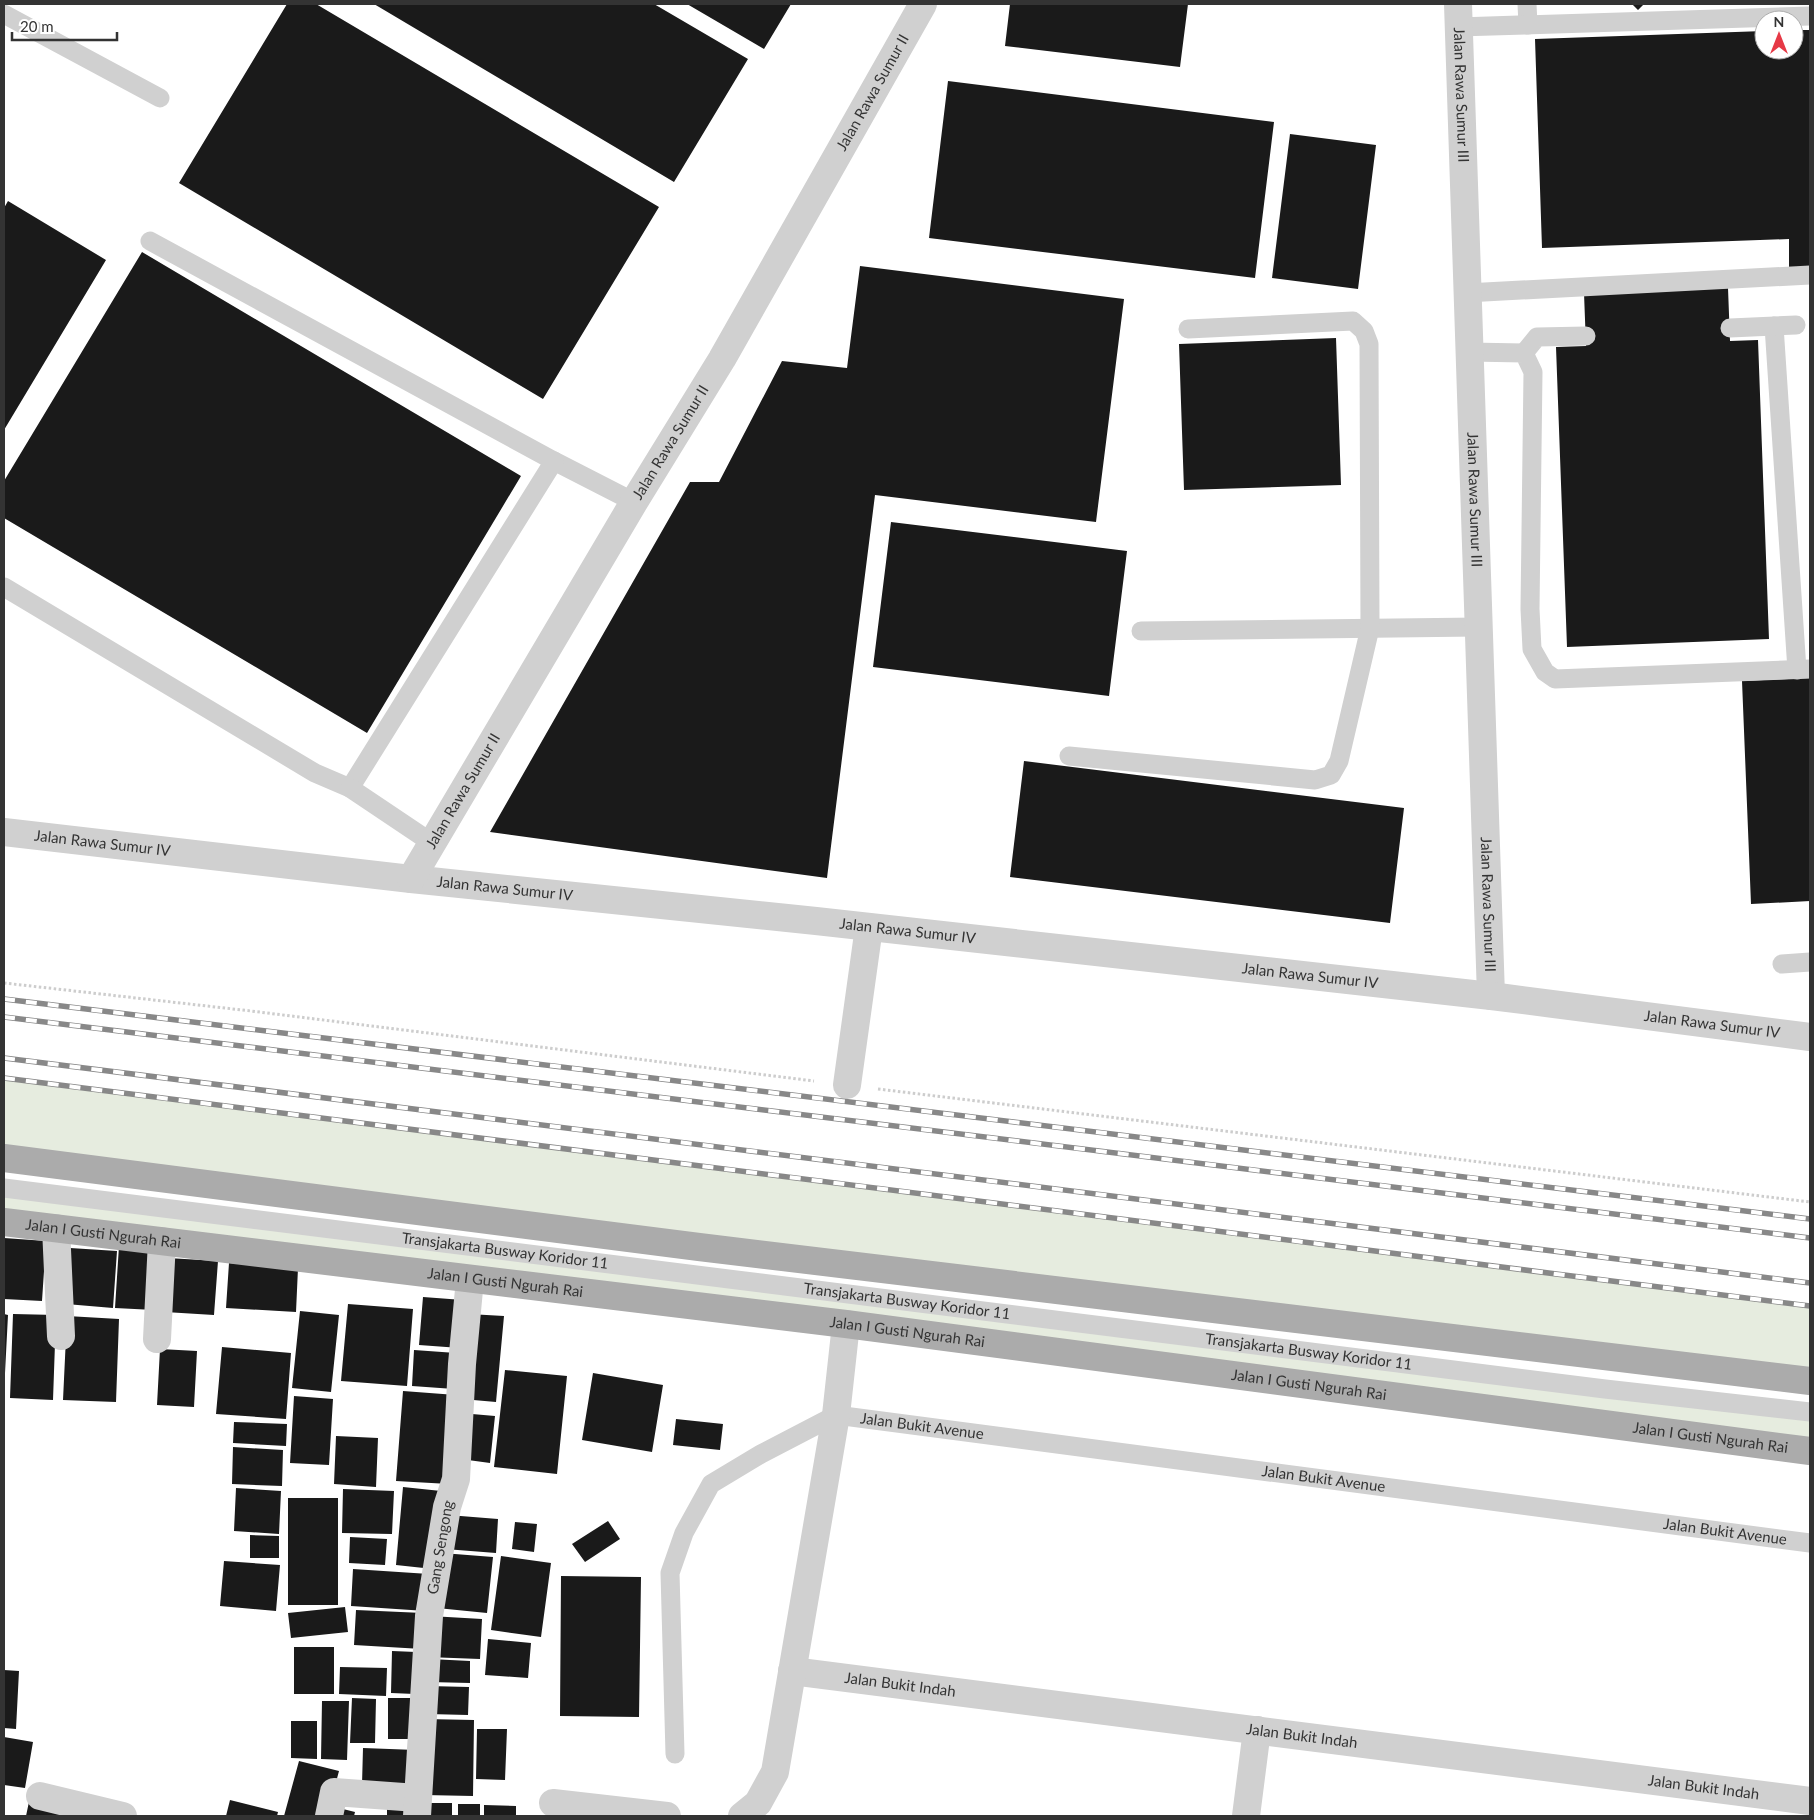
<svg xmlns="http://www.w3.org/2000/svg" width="1814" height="1820" viewBox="0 0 1814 1820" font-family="Lato,sans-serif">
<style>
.green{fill:#e6ecdf}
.building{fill:#1a1a1a}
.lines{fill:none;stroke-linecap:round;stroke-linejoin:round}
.path{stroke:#cdcdcd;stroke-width:3;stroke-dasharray:2.5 2.5;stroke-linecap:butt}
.service{stroke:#d0d0d0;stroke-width:19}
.minor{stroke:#d0d0d0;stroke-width:28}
.primary{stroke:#ababab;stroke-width:28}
.rail-casing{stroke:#888;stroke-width:5.5}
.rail{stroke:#fff;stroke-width:4;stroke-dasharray:11;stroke-linecap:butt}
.labels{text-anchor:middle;stroke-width:5;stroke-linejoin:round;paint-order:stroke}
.street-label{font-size:15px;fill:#333;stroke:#fff}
</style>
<rect width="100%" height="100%" fill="#fff"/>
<path class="green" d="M4,1078L1810,1306V1381L4,1158Z
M4,1188L1810,1411V1450L4,1221Z"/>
<path class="building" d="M287,4H316L659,207L543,399L179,183Z
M374,4H654L748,59L674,182Z
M687,4H791L764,49Z
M1010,4H1188L1180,67L1005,46Z
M1632,4H1644L1638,10Z
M1794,30H1810V268H1789V239L1542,248L1535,39L1764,31V50H1794Z
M948,81L1274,122L1255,278L929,238Z
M1290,134L1376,145L1358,289L1272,278Z
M8,201L106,260L4,430V208Z
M142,252L521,476L367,733L4,518V481Z
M860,266L1124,299L1096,522L875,495L827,878L490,832L690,482H719L782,361L847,368Z
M1728,288L1730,341L1758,340L1769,639L1567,647L1556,347L1586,346L1584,293Z
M1336,338L1341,485L1184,490L1179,344Z
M891,522L1127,551L1109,696L873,667Z
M1810,678V901L1751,904L1742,681Z
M1024,761L1404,808L1390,923L1010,877Z
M4,1238L46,1241L42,1301L4,1299Z
M119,1246L158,1248L154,1310L115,1308Z
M70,1248L117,1251L113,1308L66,1304Z
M168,1258L218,1261L214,1315L165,1312Z
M229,1263L298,1268L296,1312L226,1308Z
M423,1297L463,1300L460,1348L419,1345Z
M348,1304L413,1309L407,1386L341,1381Z
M300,1311L339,1315L331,1392L292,1388Z
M4,1314L8,1315L5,1373H4Z
M13,1314L56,1315L53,1400L10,1398Z
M469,1314L504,1316L496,1402L462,1399Z
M67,1316L119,1319L116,1402L63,1400Z
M222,1347L291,1353L286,1419L216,1414Z
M160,1349L197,1351L194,1407L157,1405Z
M414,1350L456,1353L454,1389L412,1386Z
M505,1370L567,1376L557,1474L494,1467Z
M593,1373L663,1385L652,1452L582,1440Z
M403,1391L456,1395L449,1484L396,1481Z
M294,1396L333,1399L329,1465L290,1463Z
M472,1414L495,1416L490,1463L468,1460Z
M676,1419L723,1424L720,1450L673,1445Z
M234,1422L287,1424L286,1446L233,1443Z
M336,1436L378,1438L376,1487L334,1484Z
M233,1447L283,1450L282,1486L232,1484Z
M403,1487L441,1491L433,1569L396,1565Z
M236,1488L281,1491L279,1534L234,1531Z
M343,1489L394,1491L392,1534L342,1533Z
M288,1498H338V1605H288Z
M448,1515L498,1519L496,1553L445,1549Z
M608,1521L620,1539L585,1562L572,1544Z
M515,1522L537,1524L534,1552L512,1549Z
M250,1535L279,1536V1558H250Z
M350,1537L387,1539L385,1565L349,1563Z
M442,1553L493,1557L487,1613L437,1608Z
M501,1556L551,1563L541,1637L491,1630Z
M224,1561L280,1565L276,1611L220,1606Z
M353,1569L429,1574L426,1611L351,1606Z
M561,1576L641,1577L639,1717L560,1716Z
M345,1607L348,1632L291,1638L288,1613Z
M356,1610L423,1613L422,1649L354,1645Z
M430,1616L482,1619L480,1659L427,1657Z
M488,1639L531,1643L528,1678L485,1675Z
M294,1647H334V1694H294Z
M392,1651L416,1652L415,1694L391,1693Z
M430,1659L470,1661V1683L429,1682Z
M340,1667L387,1668L386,1696L339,1694Z
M4,1670L19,1671L16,1729L4,1728Z
M428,1686L469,1687L468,1715L428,1714Z
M352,1698L376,1699L375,1743H350Z
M388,1698H414V1739H388Z
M322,1701H349L347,1760L321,1759Z
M425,1719L474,1720L473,1796L424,1795Z
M291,1721H317V1759L291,1758Z
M477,1729H507L505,1780L476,1779Z
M4,1737L33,1742L25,1788L4,1785Z
M363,1748L416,1750L415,1786L362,1785Z
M299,1761L339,1771L327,1816H284Z
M30,1797L97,1816H26Z
M230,1800L278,1812L277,1816H226Z
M387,1801L415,1816H387Z
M419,1803H452V1816H418Z
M458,1804H480V1816H458Z
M484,1805L516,1806V1816H484Z
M335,1807L355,1812L354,1816H333Z"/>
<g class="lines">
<path class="path" d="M4,983L251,1011L814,1081
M878,1089L1810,1202"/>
<g class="service">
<path d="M1527,4L1528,25"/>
<path d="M4,14L160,98"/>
<path d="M1458,27L1810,16"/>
<path d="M150,241L554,461L634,502"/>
<path d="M1466,293L1810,275"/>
<path d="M1774,326L1797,670"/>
<path d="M1730,328L1796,325"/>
<path d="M1469,352L1524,353L1533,372L1530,609L1532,649L1545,672L1555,679L1810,669"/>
<path d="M1524,353L1537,337L1586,336"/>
<path d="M4,587L315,773L350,788L554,461"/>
<path d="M1141,631L1478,627"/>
<path d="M1069,756L1315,780L1331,775L1339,761L1370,628L1369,344L1364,331L1353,321L1188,329"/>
<path d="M350,788L432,843"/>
<path d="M1782,964L1810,962"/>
<path id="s1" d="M4,1188L1605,1389L1810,1412"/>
<path id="s2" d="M675,1754L670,1573L684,1533L711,1484L761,1454L836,1415L1810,1543"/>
</g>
<g class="minor">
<path id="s3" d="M1458,4L1491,996"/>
<path id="s4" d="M4,832L411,879L816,921L1491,996L1810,1037"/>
<path id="s5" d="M411,879L634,502L722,359L923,4"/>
<path d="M847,1085L869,927"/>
<path d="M56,1228L61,1336"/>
<path d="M157,1339L162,1241"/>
<path id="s6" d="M792,1671L1810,1801"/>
<path d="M40,1796L123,1816"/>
<path d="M553,1803L667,1816"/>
<path d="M329,1816L334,1792L417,1798"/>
<path id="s7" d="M417,1816L429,1616L447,1507L456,1479L462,1364L470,1279"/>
<path d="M742,1816L758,1803L775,1772L836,1415L846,1324"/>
<path d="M1246,1816L1257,1730"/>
</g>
<g class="primary">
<path d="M4,1158L699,1247L1810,1381"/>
<path id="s8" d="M4,1222L846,1324L1810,1451"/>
</g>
<g class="rail-casing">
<path id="rail" d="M4,999L1810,1219
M4,1017L1810,1238
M4,1058L1810,1283
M4,1078L1810,1306"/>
</g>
<use href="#rail" class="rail"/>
</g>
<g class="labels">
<g class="street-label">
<text dy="5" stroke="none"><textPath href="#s5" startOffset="912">Jalan Rawa Sumur II</textPath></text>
<text dy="5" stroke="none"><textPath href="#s3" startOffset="91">Jalan Rawa Sumur III</textPath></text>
<text dy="5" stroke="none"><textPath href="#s5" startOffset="508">Jalan Rawa Sumur II</textPath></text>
<text dy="5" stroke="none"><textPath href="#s3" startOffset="496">Jalan Rawa Sumur III</textPath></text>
<text dy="5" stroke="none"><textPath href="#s5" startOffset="102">Jalan Rawa Sumur II</textPath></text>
<text dy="5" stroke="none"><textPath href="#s4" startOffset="99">Jalan Rawa Sumur IV</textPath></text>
<text dy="5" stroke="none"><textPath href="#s4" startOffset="504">Jalan Rawa Sumur IV</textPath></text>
<text dy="5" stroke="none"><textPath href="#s3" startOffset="901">Jalan Rawa Sumur III</textPath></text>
<text dy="5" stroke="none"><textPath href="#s4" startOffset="909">Jalan Rawa Sumur IV</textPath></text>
<text dy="5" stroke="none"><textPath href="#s4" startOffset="1314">Jalan Rawa Sumur IV</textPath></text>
<text dy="5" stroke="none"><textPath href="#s4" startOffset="1719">Jalan Rawa Sumur IV</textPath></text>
<text dy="5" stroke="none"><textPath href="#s8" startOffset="100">Jalan I Gusti Ngurah Rai</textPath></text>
<text dy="5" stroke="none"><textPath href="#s1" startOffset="505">Transjakarta Busway Koridor 11</textPath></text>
<text dy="5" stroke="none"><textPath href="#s8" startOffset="505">Jalan I Gusti Ngurah Rai</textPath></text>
<text dy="5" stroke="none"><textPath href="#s1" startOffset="910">Transjakarta Busway Koridor 11</textPath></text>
<text dy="5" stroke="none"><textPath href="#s8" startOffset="910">Jalan I Gusti Ngurah Rai</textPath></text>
<text dy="5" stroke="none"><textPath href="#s1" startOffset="1315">Transjakarta Busway Koridor 11</textPath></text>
<text dy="5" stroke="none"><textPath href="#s8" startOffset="1315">Jalan I Gusti Ngurah Rai</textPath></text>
<text dy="5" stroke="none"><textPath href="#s2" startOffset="509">Jalan Bukit Avenue</textPath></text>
<text dy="5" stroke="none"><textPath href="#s8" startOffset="1720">Jalan I Gusti Ngurah Rai</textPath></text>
<text dy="5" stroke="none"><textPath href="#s2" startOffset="914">Jalan Bukit Avenue</textPath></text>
<text dy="5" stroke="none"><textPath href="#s2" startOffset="1319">Jalan Bukit Avenue</textPath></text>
<text dy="5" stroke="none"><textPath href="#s7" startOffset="270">Gang Sengong</textPath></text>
<text dy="5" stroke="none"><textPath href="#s6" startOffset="109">Jalan Bukit Indah</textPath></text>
<text dy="5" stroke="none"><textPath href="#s6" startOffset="514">Jalan Bukit Indah</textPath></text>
<text dy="5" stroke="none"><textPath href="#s6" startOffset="919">Jalan Bukit Indah</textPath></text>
</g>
</g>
<rect width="1814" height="1820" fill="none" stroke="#333333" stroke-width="10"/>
<g transform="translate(1779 35)"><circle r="24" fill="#ffffff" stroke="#adadad"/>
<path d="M0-4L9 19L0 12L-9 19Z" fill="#e63946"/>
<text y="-8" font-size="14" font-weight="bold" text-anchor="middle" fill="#333333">N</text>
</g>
<path d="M12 32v8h105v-8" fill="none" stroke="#333333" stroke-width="2.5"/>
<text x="20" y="32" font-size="15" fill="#333333" stroke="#ffffff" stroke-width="4" paint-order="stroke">20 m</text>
</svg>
